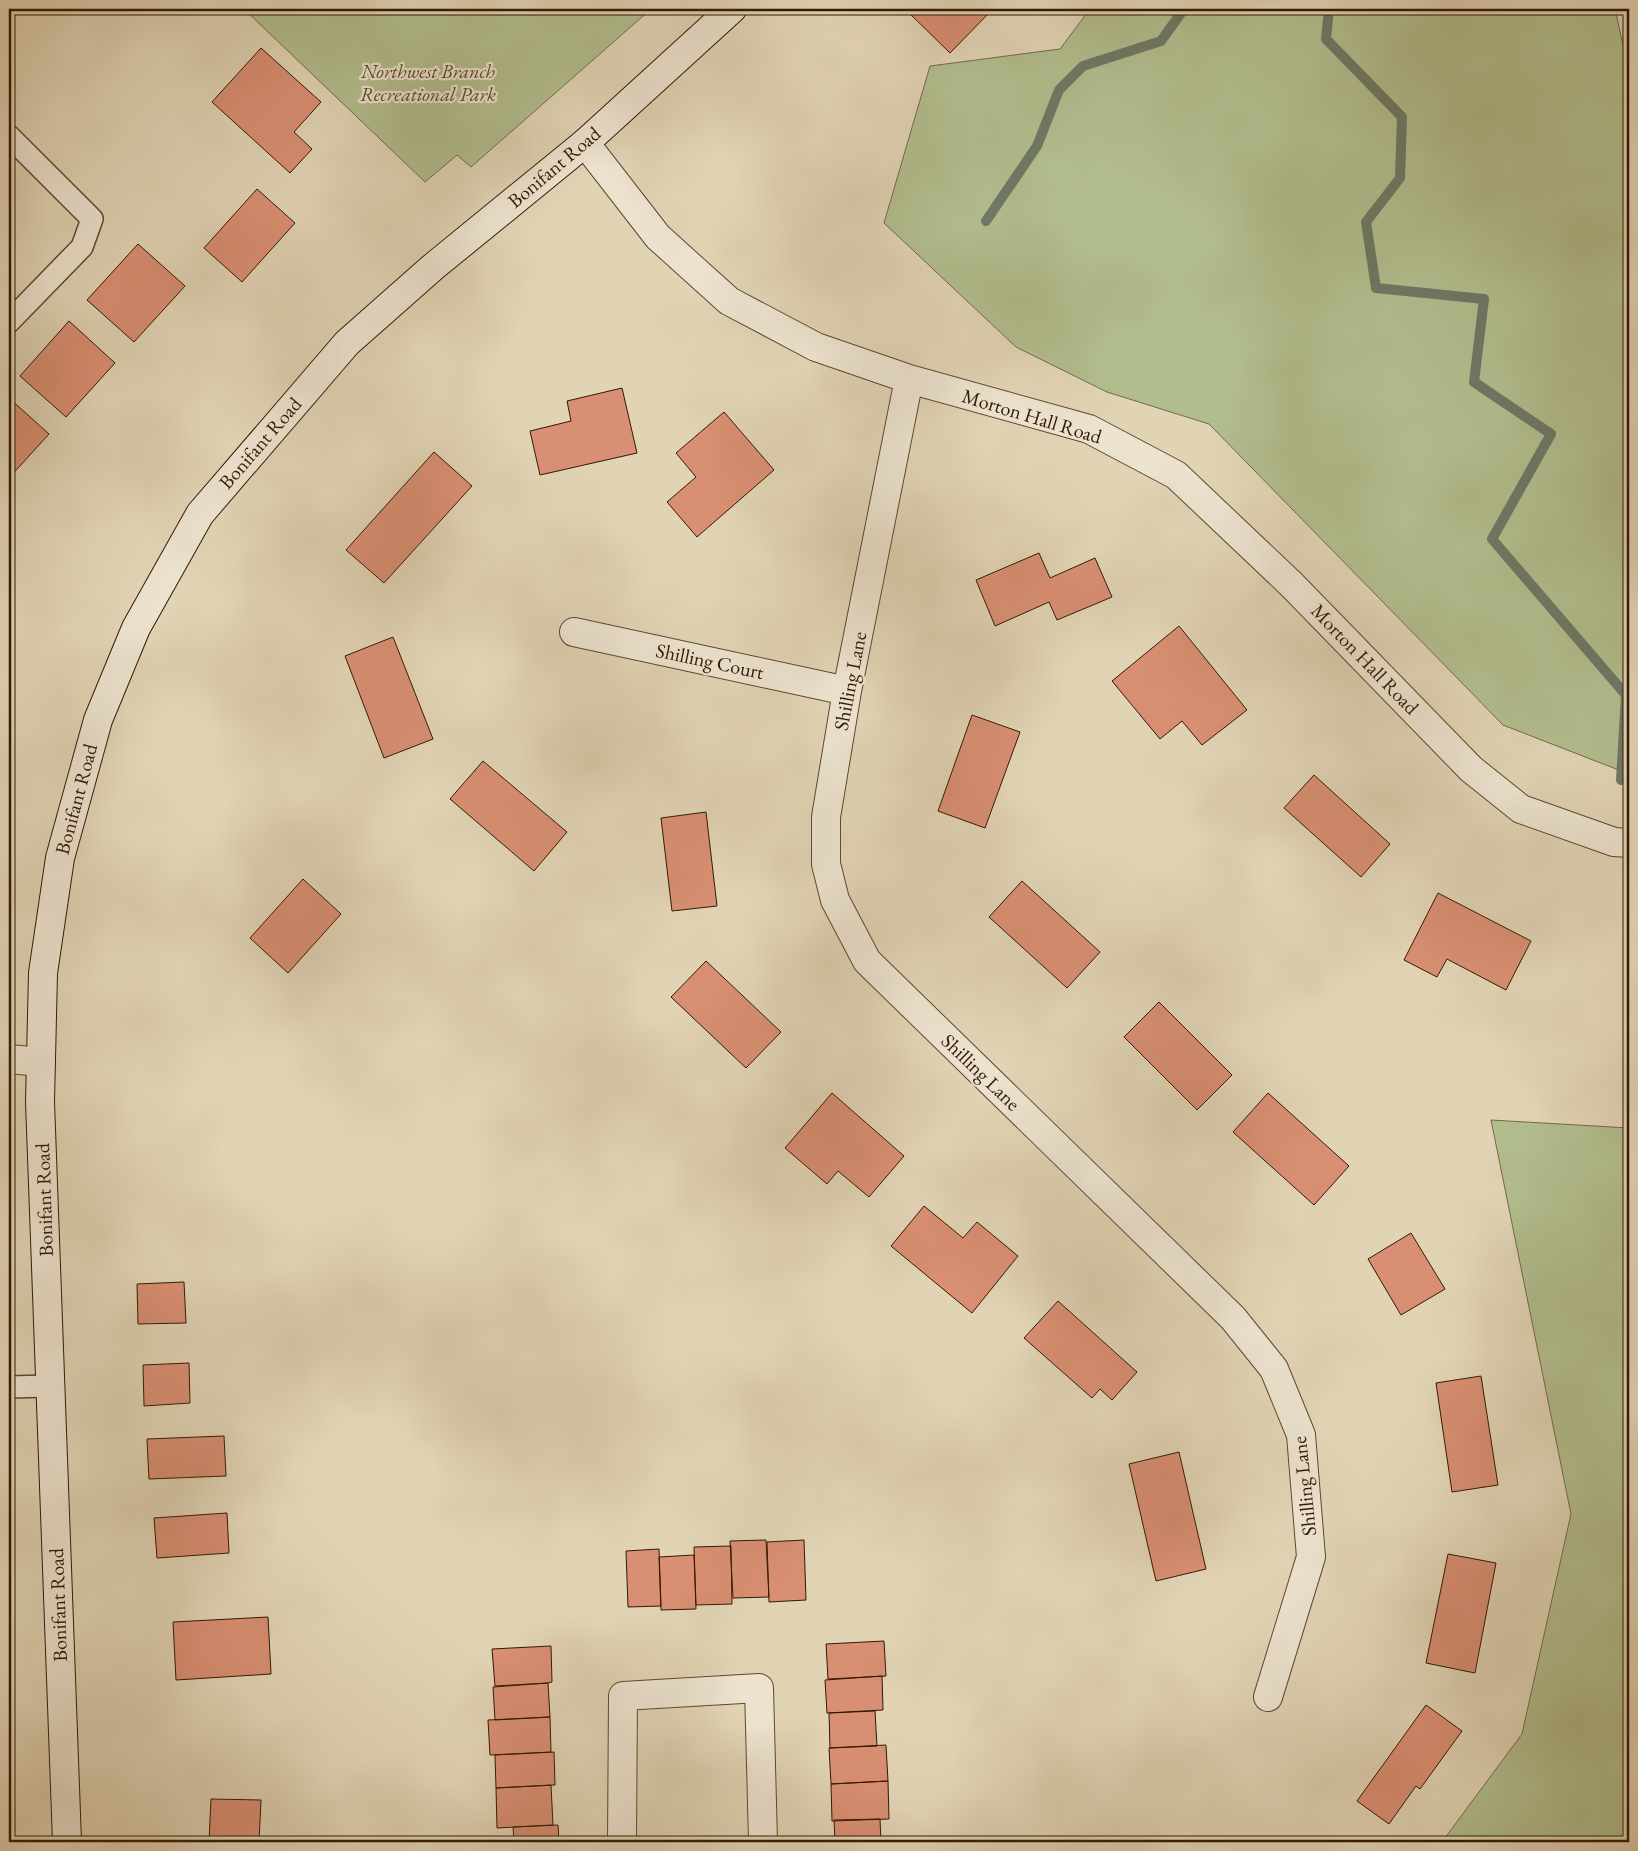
<svg xmlns="http://www.w3.org/2000/svg" width="1638" height="1851" viewBox="0 0 1638 1851" font-family="'EB Garamond',serif">
<style>
.green{fill:#b2bd8e;stroke:#726a48}
.lines{fill:none;stroke-linecap:round;stroke-linejoin:round}
.stream{stroke:#6e7966;stroke-width:10}
.building{fill:#d98f73;stroke:#331803}
.lane-casing{stroke:#5e4730;stroke-width:24}
.street-casing{stroke:#5e4730;stroke-width:30}
.secondary-casing{stroke:#331803;stroke-width:30}
.lane{stroke:#ece3cf;stroke-width:21}
.street{stroke:#ece3cf;stroke-width:28}
.secondary{stroke:#ece3cf;stroke-width:28}
.labels{text-anchor:middle;stroke-width:4.5;stroke-linejoin:round;paint-order:stroke}
.park-label{font-size:20px;font-style:italic;fill:#594a2d;stroke:#ece3cf}
.street-label{font-size:20px;fill:#331803;stroke:#ece3cf}
</style>
<rect width="100%" height="100%" fill="#e1d4b5"/>
<filter id="stains"><feTurbulence type="fractalNoise" baseFrequency=".004" numOctaves="4"/><feColorMatrix values="0 0 0 0 .2 0 0 0 0 .09 0 0 0 0 .02 0 0 0 .5 -.17"/></filter>
<radialGradient id="worn" r=".72"><stop offset=".6" stop-color="#630" stop-opacity="0"/><stop offset="1" stop-color="#630" stop-opacity=".3"/></radialGradient>
<path class="green" d="M244,9H651L471,167L457,155L425,182Z
M1090,9H1615L1629,72V774L1503,725L1209,424L1107,392L1016,347L884,223L930,66L1060,49Z
M1491,1120L1629,1128V1842H1442L1522,1734L1571,1514Z"/>
<g class="lines">
<path class="stream" d="M1329,9L1326,39L1402,117L1400,178L1366,222L1376,288L1484,299L1474,382L1551,434L1492,539L1626,695L1621,780
M986,221L1037,146L1059,90L1083,66L1161,41L1184,9"/>
</g>
<path class="building" d="M905,9H984L989,13L950,53Z
M261,48L321,102L294,132L312,149L290,173L212,102Z
M257,189L295,223L242,282L204,248Z
M138,244L185,286L134,342L87,300Z
M69,321L115,363L66,417L20,376Z
M622,388L637,453L540,475L530,431L571,421L567,401Z
M9,398L49,434L9,478Z
M724,412L774,470L697,537L667,502L696,477L676,453Z
M434,452L472,486L384,583L346,550Z
M1039,553L1050,578L1095,558L1112,597L1057,620L1049,602L995,626L976,580Z
M1179,626L1247,710L1202,745L1182,721L1160,739L1112,681Z
M393,637L433,739L384,758L345,656Z
M972,715L1020,732L985,828L938,811Z
M483,761L567,832L534,871L450,799Z
M1314,775L1390,844L1361,877L1284,808Z
M706,812L717,906L672,911L661,818Z
M303,879L341,914L288,973L250,938Z
M1022,881L1100,952L1067,988L989,917Z
M1438,893L1531,941L1506,990L1447,959L1437,977L1404,960Z
M706,961L781,1032L746,1068L671,997Z
M1159,1002L1232,1075L1197,1110L1124,1037Z
M832,1093L904,1156L869,1197L838,1171L827,1184L785,1148Z
M1268,1093L1349,1166L1314,1205L1233,1132Z
M924,1206L963,1238L977,1222L1018,1256L972,1313L891,1246Z
M1411,1233L1445,1289L1401,1315L1368,1259Z
M184,1282L186,1323L138,1324L137,1284Z
M1058,1301L1137,1372L1112,1400L1100,1389L1092,1398L1024,1338Z
M189,1363L190,1403L144,1406L143,1365Z
M1481,1376L1498,1485L1452,1492L1436,1383Z
M224,1436L226,1476L149,1479L147,1439Z
M1179,1452L1206,1569L1156,1581L1129,1464Z
M227,1513L229,1553L157,1558L154,1518Z
M766,1540L769,1597L733,1598L730,1541Z
M804,1540L806,1600L769,1602L767,1542Z
M731,1546L732,1604L696,1605L694,1547Z
M659,1549L661,1606L628,1607L626,1551Z
M1448,1554L1496,1563L1475,1673L1426,1663Z
M694,1555L696,1609L661,1610L659,1557Z
M268,1617L271,1674L176,1680L173,1622Z
M884,1641L886,1676L828,1679L826,1644Z
M551,1646L552,1682L548,1683L495,1686L492,1649Z
M882,1676L883,1710L827,1713L825,1680Z
M548,1683L550,1717L495,1720L493,1687Z
M1426,1705L1462,1731L1420,1789L1416,1786L1389,1824L1357,1801Z
M875,1711L877,1746L830,1748L829,1713Z
M550,1717L551,1752L490,1755L488,1720Z
M886,1745L888,1781L831,1784L829,1748Z
M554,1752L555,1785L496,1788L495,1755Z
M888,1781L889,1819L832,1821L831,1784Z
M551,1785L553,1825L497,1828L496,1788Z
M211,1799L261,1800L259,1842H209Z
M880,1819L881,1842H835L834,1820Z
M558,1825L559,1842H514L513,1827Z"/>
<g class="lines">
<g class="lane-casing">
<path id="lane" d="M9,136L92,219L82,247L9,322
M9,1387L50,1386"/>
</g>
<g class="street-casing">
<path id="street" d="M585,143L658,237L729,301L816,347L909,379L1089,429L1176,475L1292,585L1471,769L1521,809L1614,842L1629,843
M909,379L847,691L826,817V864L835,900L867,961L1233,1318L1274,1369L1301,1435L1311,1557L1268,1697
M574,632L847,691
M9,1059L41,1062
M622,1842L623,1696L759,1688L763,1842"/>
</g>
<g class="secondary-casing">
<path id="secondary" d="M67,1842L40,1102L43,973L60,858L98,720L136,628L200,514L347,343L433,267L585,143L732,9"/>
</g>
<use href="#lane" class="lane"/>
<use href="#street" class="street"/>
<use href="#secondary" class="secondary"/>
</g>
<g class="labels">
<g class="park-label">
<text x="428" y="78">Northwest Branch<tspan x="428" dy="23">Recreational Park</tspan></text>
</g>
<g class="street-label">
<text transform="translate(554 167) rotate(-40)" y="7">Bonifant Road</text>
<text transform="translate(1032 416) rotate(17)" y="7">Morton Hall Road</text>
<text transform="translate(260 443) rotate(-49)" y="7">Bonifant Road</text>
<text transform="translate(1365 659) rotate(46)" y="7">Morton Hall Road</text>
<text transform="translate(710 661) rotate(12)" y="7">Shilling Court</text>
<text transform="translate(850 681) rotate(-79)" y="7">Shilling Lane</text>
<text transform="translate(76 799) rotate(-75)" y="7">Bonifant Road</text>
<text transform="translate(981 1072) rotate(44)" y="7">Shilling Lane</text>
<text transform="translate(44 1200) rotate(-92)" y="7">Bonifant Road</text>
<text transform="translate(1304 1486) rotate(-96)" y="7">Shilling Lane</text>
<text transform="translate(58 1605) rotate(-92)" y="7">Bonifant Road</text>
</g>
</g>
<rect width="1638" height="1851" fill="none" stroke="#e1d4b5" stroke-width="30"/>
<rect x="10" y="10" width="1618" height="1831" fill="none" stroke="#331803" stroke-width="2.5"/>
<rect x="15" y="15" width="1608" height="1821" fill="none" stroke="#331803"/>
<rect width="100%" height="100%" filter="url(#stains)"/>
<rect width="100%" height="100%" fill="url(#worn)"/>
</svg>
